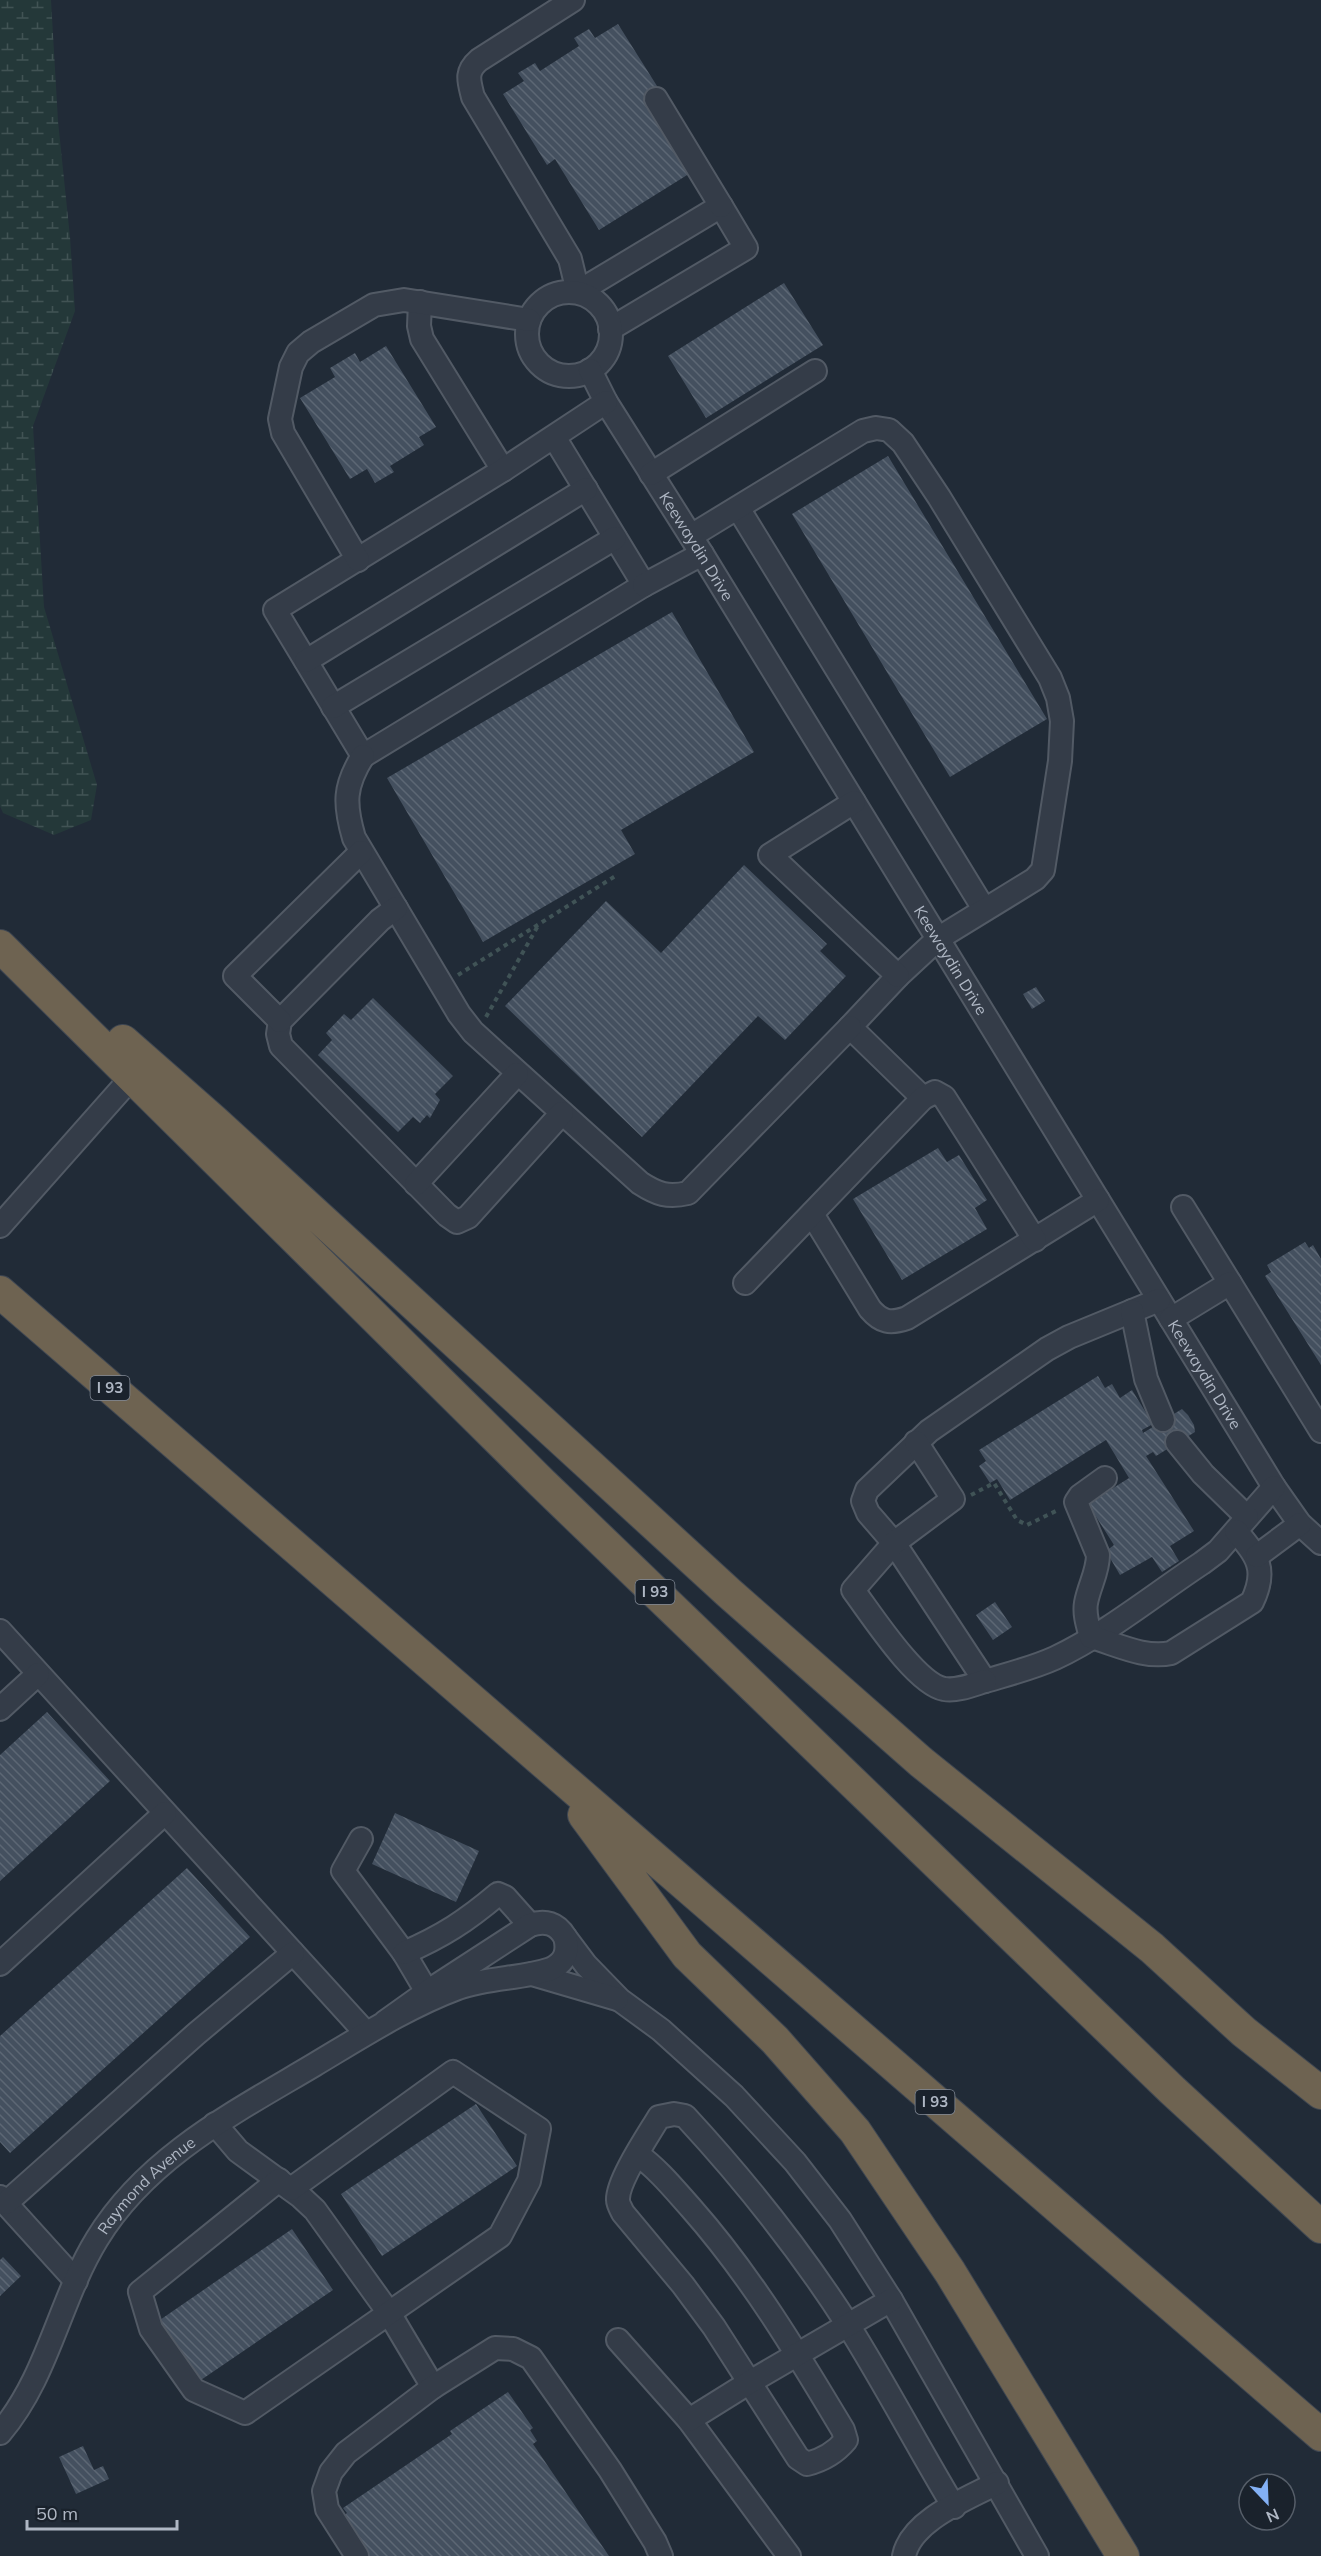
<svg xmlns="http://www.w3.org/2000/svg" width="1321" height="2556" viewBox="0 0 1321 2556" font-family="Mulish,sans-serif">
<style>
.wetland{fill:url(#wetland-marsh)}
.building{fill:url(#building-back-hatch)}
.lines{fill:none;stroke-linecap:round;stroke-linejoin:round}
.minor-casing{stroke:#525a65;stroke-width:26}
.highway-casing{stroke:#3f4752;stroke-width:34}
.path{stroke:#405356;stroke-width:4;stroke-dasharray:4.5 4.5;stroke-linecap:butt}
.minor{stroke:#343c48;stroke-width:22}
.highway{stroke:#6e6351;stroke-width:32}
.labels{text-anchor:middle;stroke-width:6;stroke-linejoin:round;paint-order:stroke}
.shield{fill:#1a222c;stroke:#828a96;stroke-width:1.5}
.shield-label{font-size:15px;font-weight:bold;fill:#afb7c4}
.street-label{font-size:16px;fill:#afb7c4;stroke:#1a222c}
</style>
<defs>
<pattern id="wetland-marsh" width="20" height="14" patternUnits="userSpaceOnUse" patternTransform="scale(1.5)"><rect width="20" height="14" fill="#243839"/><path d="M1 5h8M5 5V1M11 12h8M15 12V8" fill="none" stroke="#415354"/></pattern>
<pattern id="building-back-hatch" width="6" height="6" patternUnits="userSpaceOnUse" patternTransform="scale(1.5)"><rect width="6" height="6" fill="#44505f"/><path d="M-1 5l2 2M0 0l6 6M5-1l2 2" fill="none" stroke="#5c6774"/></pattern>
</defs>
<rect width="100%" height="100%" fill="#212b37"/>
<path class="wetland" d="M0,0H51L58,121L70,237L75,311L33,426L44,607L97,785L91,820L54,835L3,813L0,806Z"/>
<path class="building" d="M618,24L657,86L644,94L692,172L599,230L555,159L547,165L503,94L524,81L518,73L535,63L540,71L579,46L574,38L589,29L595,38Z
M784,283L823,345L706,418L668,356Z
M386,346L436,427L419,437L424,445L390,466L394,472L375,483L367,469L350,479L300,398L335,377L330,368L355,353L360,362Z
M888,456L1047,719L950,777L792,514Z
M672,612L754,752L621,830L635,854L483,942L387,778Z
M744,865L827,944L820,951L846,976L785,1040L758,1016L642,1137L505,1006L606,901L661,953Z
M1036,987L1045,1001L1032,1009L1023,994Z
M373,998L453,1076L435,1094L440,1100L430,1118L427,1115L420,1123L413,1117L398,1132L318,1055L332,1040L326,1033L344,1014L351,1020Z
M938,1148L947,1162L959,1155L987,1200L975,1208L987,1229L902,1280L853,1199Z
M1305,1242L1309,1248L1313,1245L1321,1259V1365L1265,1276L1271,1272L1267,1265Z
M1098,1376L1105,1388L1112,1384L1120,1398L1132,1390L1153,1424L1142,1430L1143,1433L1182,1409L1188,1415L1194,1425L1195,1432L1156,1456L1153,1452L1146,1456L1194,1531L1170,1546L1179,1561L1162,1572L1152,1557L1120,1575L1106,1551L1114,1545L1088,1504L1129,1478L1106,1440L1010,1500L997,1479L990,1483L979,1466L986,1461L979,1450Z
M995,1602L1012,1627L993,1640L976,1615Z
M47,1712L110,1781L0,1881V1755Z
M395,1813L479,1851L456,1902L372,1864Z
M187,1868L250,1937L10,2153L0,2142V2036Z
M476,2104L517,2166L382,2256L341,2194Z
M292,2229L333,2290L198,2382L157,2322Z
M3,2257L21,2276L0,2296V2260Z
M508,2392L533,2428L530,2430L537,2441L533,2444L609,2556H366L340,2518L347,2513L343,2508L452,2434L450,2431Z
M83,2446L94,2470L103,2466L109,2479L76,2494L59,2457Z"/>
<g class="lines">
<g class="minor-casing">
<g id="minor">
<path d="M573,0L479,60C465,72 469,81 473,97L570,259L578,292L721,206L746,248L610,329"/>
<path d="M656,99L721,206"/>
<circle cx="569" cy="334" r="42"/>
<path d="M420,302L419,326L422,339L503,470"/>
<path id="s1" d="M590,370L606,402L702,554L1274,1487L1300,1524L1321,1543"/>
<path d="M554,437L644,585L363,756L275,610L503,470L606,402"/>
<path d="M651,474L815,371"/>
<path d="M738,508L984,909"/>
<path d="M691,536L863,431L876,428L889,430L903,443L939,497L1050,678L1058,698L1062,721L1060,761L1043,870L1035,879L939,938L898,976L850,1027L923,1098"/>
<path d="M358,560L283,433L280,419L291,367L298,353L311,342L374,305L404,300L529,320"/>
<path d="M644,585L702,554"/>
<path d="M306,661L586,489"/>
<path d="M333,707L615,538"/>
<path d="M363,756C344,786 344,804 354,838L459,1014L473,1032L640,1183C657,1194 668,1198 688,1193L850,1027"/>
<path d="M854,802L770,855L898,976"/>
<path d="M396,908L380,920L280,1021L278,1034L281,1046L447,1215L457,1222L468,1217L562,1113"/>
<path d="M280,1021L235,976L361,852"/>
<path d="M416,1184L517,1074"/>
<path d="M1183,1207L1230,1283"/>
<path d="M812,1214L870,1309C881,1322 890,1324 907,1318L1098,1200"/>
<path d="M0,1226L132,1077"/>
<path d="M745,1283L923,1098L935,1092L944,1097L1035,1240"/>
<path d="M1159,1300L1069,1337L1047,1349L929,1431L867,1490L863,1501L868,1513L894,1543L985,1681C1009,1674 1033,1668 1055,1658C1106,1634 1155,1594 1202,1563L1218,1551L1274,1487"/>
<path d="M1132,1311L1146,1379L1163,1420"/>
<path d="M1171,1319L1230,1283L1321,1431"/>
<path d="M916,1442L953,1499L894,1543L853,1590C871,1614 916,1684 944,1689C958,1691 972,1685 985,1681"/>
<path d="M1177,1442L1203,1474L1247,1517"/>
<path d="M1105,1478L1080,1496L1076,1502L1098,1555C1098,1572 1089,1586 1086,1603C1084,1614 1088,1626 1091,1637C1116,1644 1145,1659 1171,1653L1252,1602C1268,1569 1257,1556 1236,1531"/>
<path d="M1257,1556L1300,1524"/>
<path d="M0,1631L366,2033"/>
<path d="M0,1709L38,1674"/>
<path d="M361,1839L343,1871L404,1953L427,1992"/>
<path d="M565,1937L586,1965L620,2000L661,2030L734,2096L795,2162L840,2220L891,2300L1037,2556"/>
<path d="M404,1953C443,1936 466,1921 498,1894L505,1897L530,1925"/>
<path d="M0,1964L165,1813"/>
<path d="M532,1974L617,1999"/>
<path d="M215,2124L238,2151L300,2196L315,2210L389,2313L433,2387"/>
<path d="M637,2154C658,2169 674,2189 691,2208C751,2276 797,2353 843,2430L846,2440C836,2452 823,2460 807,2464L798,2458L714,2327L683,2285L623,2213C621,2209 618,2204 618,2200C617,2181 649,2134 659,2117L674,2114L685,2116C745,2181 800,2250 848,2325C885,2384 918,2447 954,2507"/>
<path d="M279,2180L140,2292L151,2329L194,2390L245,2413L500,2236L529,2181L539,2129L453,2072L291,2189"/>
<path d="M0,2197L76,2281"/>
<path d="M6,2203L196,2034L293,1953"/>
<path d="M618,2340L689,2420L789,2556"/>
<path d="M689,2420L750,2382L891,2300"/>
<path id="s2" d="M0,2433C48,2377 59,2301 97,2239C147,2157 235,2112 314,2065C361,2037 407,2007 458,1988C490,1977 521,1979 551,1969C565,1962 569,1952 565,1937C557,1923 545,1920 530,1925L427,1992L385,2022"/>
<path d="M357,2556L327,2509L324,2491L331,2472L346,2453L433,2387L495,2348L513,2349L531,2358L610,2470L655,2542L661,2556"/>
<path d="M904,2556C911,2520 967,2499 997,2483"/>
</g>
</g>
<g class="highway-casing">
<path id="highway" d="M0,946L542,1483L1172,2090L1321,2227
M123,1041L214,1121L729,1593L921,1762L1152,1948L1244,2032L1321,2093
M0,1292L1321,2435
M584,1815L687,1955L775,2040L855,2131L950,2272L1123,2556"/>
</g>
<path class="path" d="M458,975L617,875
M486,1017L539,924
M971,1495L994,1483L1017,1520L1027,1525L1058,1510"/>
<use href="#minor" class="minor"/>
<use href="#highway" class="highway"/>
</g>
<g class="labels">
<g class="shield">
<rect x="90.5" y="1376" width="39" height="24" rx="4.5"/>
<rect x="635.5" y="1580" width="39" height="24" rx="4.5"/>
<rect x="915.5" y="2090" width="39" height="24" rx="4.5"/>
</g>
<g class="shield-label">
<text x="110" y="1393">I 93</text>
<text x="655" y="1597">I 93</text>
<text x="935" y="2107">I 93</text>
</g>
<g class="street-label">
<text dy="6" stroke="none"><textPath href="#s1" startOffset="206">Keewaydin Drive</textPath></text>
<text dy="6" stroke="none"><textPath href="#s1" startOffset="692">Keewaydin Drive</textPath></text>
<text dy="6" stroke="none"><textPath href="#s1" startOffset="1178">Keewaydin Drive</textPath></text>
<text dy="6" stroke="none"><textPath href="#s2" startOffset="291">Raymond Avenue</textPath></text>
</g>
</g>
<g transform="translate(1267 2502) rotate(157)"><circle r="28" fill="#1a222c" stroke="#565e69" stroke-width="1.5"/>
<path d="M0-4.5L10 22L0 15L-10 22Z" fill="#83b0f5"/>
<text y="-9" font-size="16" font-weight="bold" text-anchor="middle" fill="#afb7c4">N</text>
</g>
<path d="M27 2520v9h150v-9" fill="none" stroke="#afb7c4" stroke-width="3"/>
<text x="36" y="2520" font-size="18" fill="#afb7c4" stroke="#1a222c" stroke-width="4.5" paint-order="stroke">50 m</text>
</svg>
